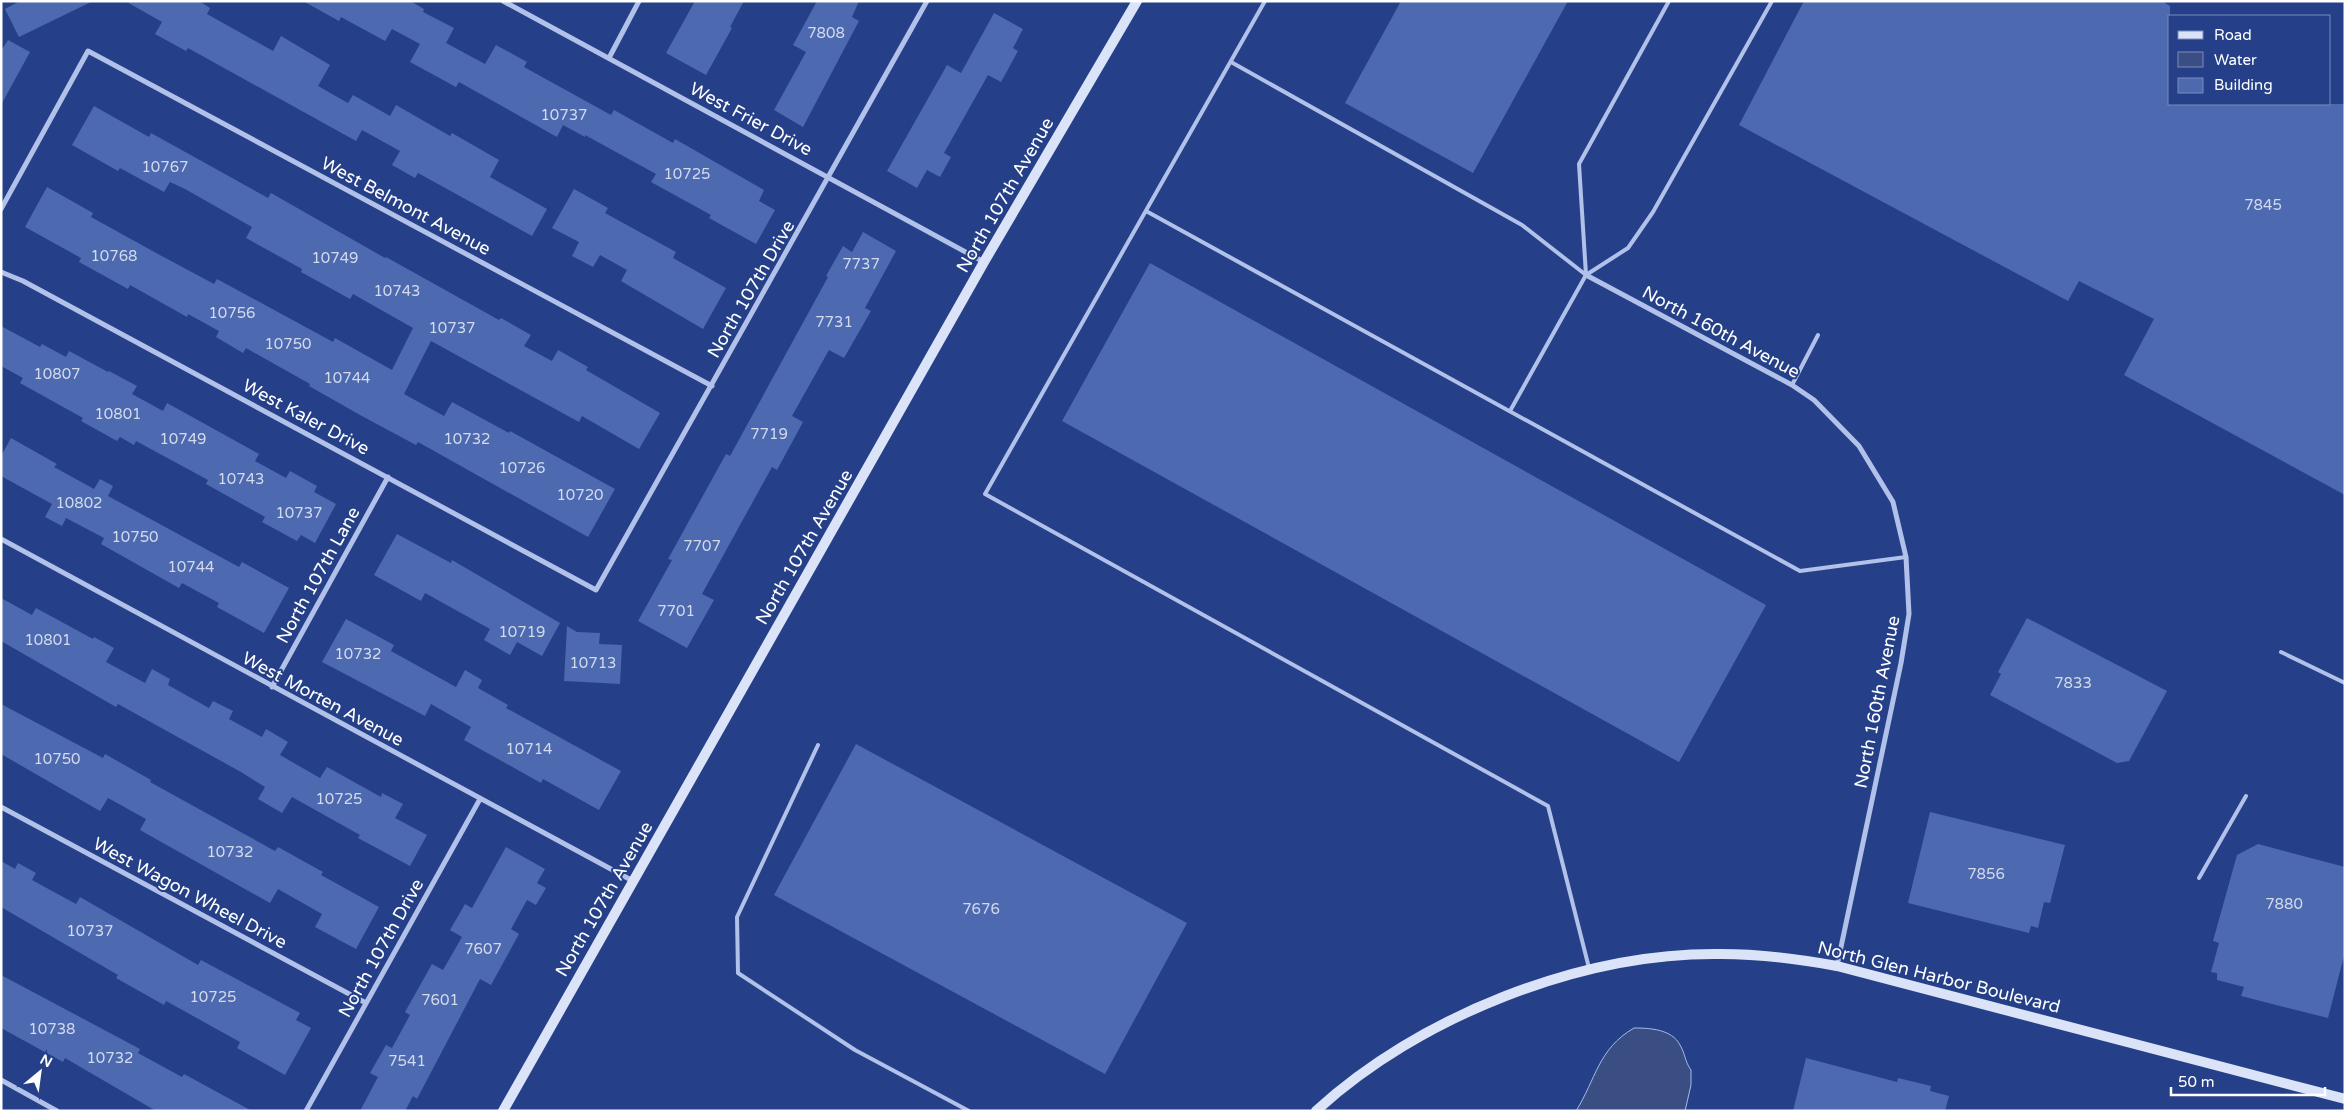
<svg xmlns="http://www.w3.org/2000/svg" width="2346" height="1112" viewBox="0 0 2346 1112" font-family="'Varela Round',sans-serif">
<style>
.water{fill:#3a4e83;stroke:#a5baea}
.building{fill:#4d69b0}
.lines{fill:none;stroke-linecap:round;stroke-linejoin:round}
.lane{stroke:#b1c1e9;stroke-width:4}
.street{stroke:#b1c1e9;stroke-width:5}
.secondary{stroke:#dbe3f8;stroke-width:10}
.labels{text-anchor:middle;stroke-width:4;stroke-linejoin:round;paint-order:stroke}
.number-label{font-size:15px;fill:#d2daeb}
.street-label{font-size:18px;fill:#fff;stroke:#254088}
</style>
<rect width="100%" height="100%" fill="#254088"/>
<path class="water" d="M1634,1028C1649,1028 1672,1029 1680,1045C1685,1053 1685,1062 1691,1070V1085L1685,1111H1576C1596,1079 1598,1049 1634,1028Z"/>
<path class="building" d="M20,1H93L19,37L5,9Z
M125,1H199L210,8L207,14L273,51L281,36L330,65L318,86L348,103L353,95L390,116L396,105L450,136L452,133L499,160L490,177L547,209L532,236L418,173L415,178L392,165L400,151L362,130L356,141L188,48L186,51L155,34L162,22Z
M303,1H410L424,9L423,12L454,28L446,43L485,64L496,45L527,62L524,67L611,115L614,110L673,143L675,139L764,190L759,201L775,210L756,244L709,218L711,215L651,182L656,174L585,135V137L563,125L557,137L459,82L456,87L410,62L420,44L392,29L385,41L341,17L339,21Z
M695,1H744L730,27L732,28L706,75L666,53Z
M817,1H859L852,17L859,21L803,127L774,110L806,52L793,45Z
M1401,1H1568L1473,173L1345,103Z
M1804,1H2162L2170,6V104H2345V495L2124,375L2154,319L2079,281L2068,301L1739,125Z
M994,13L1023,29L1013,48L1018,51L1001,82L988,75L944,153L951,157L940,177L927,170L917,188L887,171L947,65L961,73Z
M8,40L30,52L1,105V51Z
M94,106L149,137L151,133L268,198L271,193L385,258L386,257L499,320L501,318L531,335L524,346L552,361L558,350L588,367L586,370L660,413L639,449L582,416L579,422L431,341L404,394L444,416L452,402L509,433L510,431L615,489L588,537L418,442L416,445L360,415L309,386L310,384L246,348L243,353L216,337L219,331L188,314L187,317L130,285L128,289L79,262L81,258L25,227L47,187L93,213L91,217L158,254L214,284L217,279L333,342L335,338L392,370L413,328L353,294L350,299L301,272L302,269L246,238L252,227L185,189L170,182L164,192L120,168L118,171L72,145Z
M574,189L608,208L605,213L676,252L673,258L726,288L703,329L621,281L627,270L600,255L593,267L572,256L579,242L552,228Z
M863,232L896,251L865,308L871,311L844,358L829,350L792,416L803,422L777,470L772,467L702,594L714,600L687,648L638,621L672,560L668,559L700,501L726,454L730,456L828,277L826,276L843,246L852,252Z
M1150,263L1766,605L1679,762L1062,421Z
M1,326L40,347L42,344L66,357L69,351L108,372L109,371L137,386L132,394L163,411L167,403L259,454L255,461L286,478L290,471L317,486L314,492L336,504L315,543L301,535L297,541L262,522L265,517L206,484L208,480L136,441L134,445L120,437L117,441L81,421L83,418L20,383L23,378L1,366Z
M11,438L57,464L54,467L94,489L100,479L113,486L108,496L239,567L242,562L289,588L264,633L217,607L219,603L182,583L179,588L101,544L104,538L66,518L62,526L45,517L52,504L1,476V456Z
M397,534L451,563L452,560L560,623L542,656L517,642L510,655L484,640L490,629L425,593L421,601L374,575Z
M1,598L32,615L36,608L93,639L94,637L114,648L106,662L145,683L152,669L170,679L168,685L209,708L213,701L233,711L229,719L262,737L266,729L288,742L280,755L320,778L327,767L381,797L382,793L403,804L395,818L427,835L410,866L358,838L360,835L292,797L282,813L258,799L265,787L241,772L118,704L116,707L1,641Z
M2027,618L2167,691L2129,761L2117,763L1990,695L2001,674L1998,672Z
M346,619L394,645L391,651L456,687L465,670L482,680L478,688L508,705L506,708L621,771L599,810L543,779L541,783L464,740L471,727L431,704L425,716L322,662Z
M567,626L577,632L600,633L599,644L622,645L620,684L564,681Z
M1,704L103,758L105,754L151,780L150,782L275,851L278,847L323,872L321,875L379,907L356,949L315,927L322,914L278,889L270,903L140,830L146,819L108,798L100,811L1,754Z
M856,744L1187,923L1105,1074L774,895Z
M1930,812L2065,845L2050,903L2044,902L2038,928L2031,926L2029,933L1908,903Z
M2258,844L2345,867V952L2328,1018L2241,996L2244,987L2217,980V973L2211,972L2219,943L2213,941L2237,855Z
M506,847L545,869L537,883L546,888L536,905L527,900L511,929L519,934L491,985L480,979L417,1099L413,1096L405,1111H360L378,1077L370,1073L386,1045L392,1048L410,1015L405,1012L432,964L443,970L462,937L450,930L465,904L472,908Z
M1,861L15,869L18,863L36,873L32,880L76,904L80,897L198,965L201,960L300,1013L296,1020L311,1028L285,1075L237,1048L240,1042L166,1001L164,1005L116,978L118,975L1,907Z
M1,975L140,1049L138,1053L182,1077L184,1074L252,1111H156L65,1058L63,1062L1,1028Z
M1806,1058L1897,1082L1898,1078L1931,1086L1930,1091L1949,1096L1945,1111H1793Z"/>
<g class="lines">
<path class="lane" d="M1265,1L985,494L1548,806L1589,968
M1231,62L1522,225L1586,275
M1146,211L1800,571L1906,557
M1586,275L1579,164L1669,1
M1792,385L1818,335
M1510,411L1586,275L1628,248L1653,212L1772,1
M2281,652L2345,683
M818,745L737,917L738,973L855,1050L969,1111
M2199,878L2246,796"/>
<path class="street" d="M503,1L984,262
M609,58L639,1
M1,209L88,51L712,386
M1,272L23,281L596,590L927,1
M1586,275L1792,385L1814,400L1859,446L1893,502L1906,557L1909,614L1901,663L1837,966
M1,539L633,881
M272,687L388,477
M1,807L366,1003
M1,1080L57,1111
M306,1111L480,799"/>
<path class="secondary" d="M503,1111L984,262L1137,1
M1316,1111C1418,1017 1581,952 1721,954C1760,954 1799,959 1837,966L2345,1099"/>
</g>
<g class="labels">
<g class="number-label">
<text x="826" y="38">7808</text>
<text x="564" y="120">10737</text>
<text x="165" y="172">10767</text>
<text x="687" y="179">10725</text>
<text x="2263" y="210">7845</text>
<text x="114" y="261">10768</text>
<text x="335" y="263">10749</text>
<text x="861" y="269">7737</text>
<text x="397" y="296">10743</text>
<text x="232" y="318">10756</text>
<text x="834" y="327">7731</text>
<text x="452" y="333">10737</text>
<text x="288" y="349">10750</text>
<text x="57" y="379">10807</text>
<text x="347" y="383">10744</text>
<text x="118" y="419">10801</text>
<text x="769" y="439">7719</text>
<text x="183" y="444">10749</text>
<text x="467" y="444">10732</text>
<text x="522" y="473">10726</text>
<text x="241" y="484">10743</text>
<text x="580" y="500">10720</text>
<text x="79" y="508">10802</text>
<text x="299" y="518">10737</text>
<text x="135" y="542">10750</text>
<text x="702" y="551">7707</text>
<text x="191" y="572">10744</text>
<text x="676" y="616">7701</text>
<text x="522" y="637">10719</text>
<text x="48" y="645">10801</text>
<text x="358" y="659">10732</text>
<text x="593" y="668">10713</text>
<text x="2073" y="688">7833</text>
<text x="529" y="754">10714</text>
<text x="57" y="764">10750</text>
<text x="339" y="804">10725</text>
<text x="230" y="857">10732</text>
<text x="1986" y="879">7856</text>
<text x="2284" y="909">7880</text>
<text x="981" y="914">7676</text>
<text x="90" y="936">10737</text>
<text x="483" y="954">7607</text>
<text x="213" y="1002">10725</text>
<text x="440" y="1005">7601</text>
<text x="52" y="1034">10738</text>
<text x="110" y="1063">10732</text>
<text x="407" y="1066">7541</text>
</g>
<g class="street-label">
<text transform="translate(751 119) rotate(28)" y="6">West Frier Drive</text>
<text transform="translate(1005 195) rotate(-60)" y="6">North 107th Avenue</text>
<text transform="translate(406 206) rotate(28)" y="6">West Belmont Avenue</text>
<text transform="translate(751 289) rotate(-60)" y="6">North 107th Drive</text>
<text transform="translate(1721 332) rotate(28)" y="6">North 160th Avenue</text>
<text transform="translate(306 417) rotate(28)" y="6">West Kaler Drive</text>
<text transform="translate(804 547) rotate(-60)" y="6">North 107th Avenue</text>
<text transform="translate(318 575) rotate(-61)" y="6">North 107th Lane</text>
<text transform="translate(323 699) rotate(28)" y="6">West Morten Avenue</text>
<text transform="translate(1877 702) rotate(-79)" y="6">North 160th Avenue</text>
<text transform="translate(190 893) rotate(28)" y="6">West Wagon Wheel Drive</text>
<text transform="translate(604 899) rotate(-60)" y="6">North 107th Avenue</text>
<text transform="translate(381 948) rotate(-61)" y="6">North 107th Drive</text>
<text transform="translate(1939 977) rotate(14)" y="6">North Glen Harbor Boulevard</text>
</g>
</g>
<rect width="2346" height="1112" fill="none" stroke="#ffffff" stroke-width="5"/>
<rect x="2168" y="15" width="162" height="90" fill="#254088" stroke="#7c8cb8"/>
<rect x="2178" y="31" width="25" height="8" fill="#dbe3f8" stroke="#7c8cb8"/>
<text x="2214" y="40" font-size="15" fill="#ffffff">Road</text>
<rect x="2178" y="52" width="25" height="15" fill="#3a4e83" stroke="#7c8cb8"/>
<text x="2214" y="65" font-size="15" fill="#ffffff">Water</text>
<rect x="2178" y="78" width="25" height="15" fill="#4d69b0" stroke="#7c8cb8"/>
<text x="2214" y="90" font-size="15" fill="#ffffff">Building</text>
<g transform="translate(40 1072) rotate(29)" stroke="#254088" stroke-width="4" paint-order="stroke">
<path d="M0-4L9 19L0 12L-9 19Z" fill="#ffffff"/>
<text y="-8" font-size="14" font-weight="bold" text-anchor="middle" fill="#ffffff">N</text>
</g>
<path d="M2171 1087v8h154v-8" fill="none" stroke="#ffffff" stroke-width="2.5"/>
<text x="2178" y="1087" font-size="15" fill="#ffffff" stroke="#254088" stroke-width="4" paint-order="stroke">50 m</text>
</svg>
